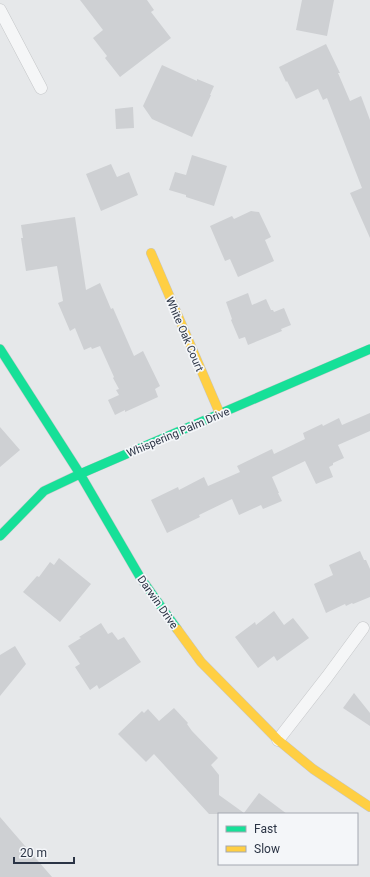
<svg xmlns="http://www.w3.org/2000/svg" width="370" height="877" viewBox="0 0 370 877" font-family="Roboto,sans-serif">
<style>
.building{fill:#ced0d3}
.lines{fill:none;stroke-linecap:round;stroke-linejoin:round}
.lane-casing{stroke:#c4c6c8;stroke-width:13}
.fast-casing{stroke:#c4c6c8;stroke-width:10}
.slow-casing{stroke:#c4c6c8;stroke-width:10}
.lane{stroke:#f5f6f7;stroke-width:12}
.fast{stroke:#16e098;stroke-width:9}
.slow{stroke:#ffcf43;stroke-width:9}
.labels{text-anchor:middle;stroke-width:3.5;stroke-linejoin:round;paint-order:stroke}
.street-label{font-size:11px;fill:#2b3445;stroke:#f4f6f9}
</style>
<rect width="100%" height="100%" fill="#e6e8ea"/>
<path class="building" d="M80,0H147L154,10L151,12L171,38L120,77L105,58L107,56L93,38L103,30Z
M302,0H334L327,36L296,30Z
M326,44L340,73H338L350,101L361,96L370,120V238L350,193L362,188L327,98L323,100L318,89L296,99L287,81L286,82L279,67Z
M162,65L197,81V79L214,86L210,95H211L192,137L152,119L143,106Z
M133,107L134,128L116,129L115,109Z
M192,155L227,166L214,206L186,197V195L169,190L175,172L186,175Z
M111,164L117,177L129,172L138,195L101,211L86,174Z
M251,211L259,212L271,237L265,240L274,261L238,277L230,259L225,261L210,226L232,216L234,219Z
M75,217L86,290L100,283L111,309L113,308L134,356L143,351L160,386L155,389L158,397L125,412V410L115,415L108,400L119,395L116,390L119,389L113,378L114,377L100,346L92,349L91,347L84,350L75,328L70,331L58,303L63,301L57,266L26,271L21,238H23L21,225Z
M248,293L252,305L266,299L271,310H273L274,312L284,308L291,325L281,329L282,331L248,345L245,337L239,339L231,320L232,319L226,302Z
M370,413V431L338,445L344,458L333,463V465L329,467L333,477L316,484L305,461L272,477L279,493H278L282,501L263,509L261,505L239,515L232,499L199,515L200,517L167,533L151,500L178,487L179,490L204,477L208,486L240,472L237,466L272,449L274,454L305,439L303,433L322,424L323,426L339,418L342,425Z
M0,427L20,450L0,467Z
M360,551L364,560H366L370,569V597L353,604L352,603L346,606L345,604L326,613L314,584L333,575L329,565Z
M59,558L91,584L60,622L23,592L37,576L39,577L50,562L54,565Z
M274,611L284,625L293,618L309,638L277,661L274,656L258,668L235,637L255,622L256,625Z
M101,623L108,634L112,632L118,640L124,637L141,662L99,689L97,685L90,690L75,667L80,664L68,646L81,638L79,637Z
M15,646L26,664L0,696V655Z
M354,693L370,713V726L343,708Z
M174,708L188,723L187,724L192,731L218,758L211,765L219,775V795L244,813L259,793L287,814H209L154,754L146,762L118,734L142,711L144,713L148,709L159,721Z
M0,817L12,831L52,877H0Z"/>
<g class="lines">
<g class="lane-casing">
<path id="lane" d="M0,10L41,88
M278,740L327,677L363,628"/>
</g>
<g class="fast-casing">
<path id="fast" d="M0,349L80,474L140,577L177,629
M0,536L44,491L80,474L370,349"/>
</g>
<g class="slow-casing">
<path id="slow" d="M151,253L220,414
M177,629L201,662L278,740L313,769L370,807"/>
</g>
<use href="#lane" class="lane"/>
<use href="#fast" class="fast"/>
<use href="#slow" class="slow"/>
</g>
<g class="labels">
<g class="street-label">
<text transform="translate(185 334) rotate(67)" y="4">White Oak Court</text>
<text transform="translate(178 432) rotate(-23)" y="4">Whispering Palm Drive</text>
<text transform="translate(158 602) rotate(55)" y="4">Darwin Drive</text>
</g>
</g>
<rect x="218" y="813" width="140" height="52" fill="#f4f6f9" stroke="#a4a8b1"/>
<rect x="226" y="826" width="20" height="6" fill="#16e098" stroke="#a4a8b1"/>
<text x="254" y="833" font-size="12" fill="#2b3445">Fast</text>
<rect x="226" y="846" width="20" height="6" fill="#ffcf43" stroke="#a4a8b1"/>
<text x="254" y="853" font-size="12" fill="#2b3445">Slow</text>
<path d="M14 857v6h60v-6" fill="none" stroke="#2b3445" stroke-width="2"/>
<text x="20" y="857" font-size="12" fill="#2b3445" stroke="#f4f6f9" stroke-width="3" paint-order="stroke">20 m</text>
</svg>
